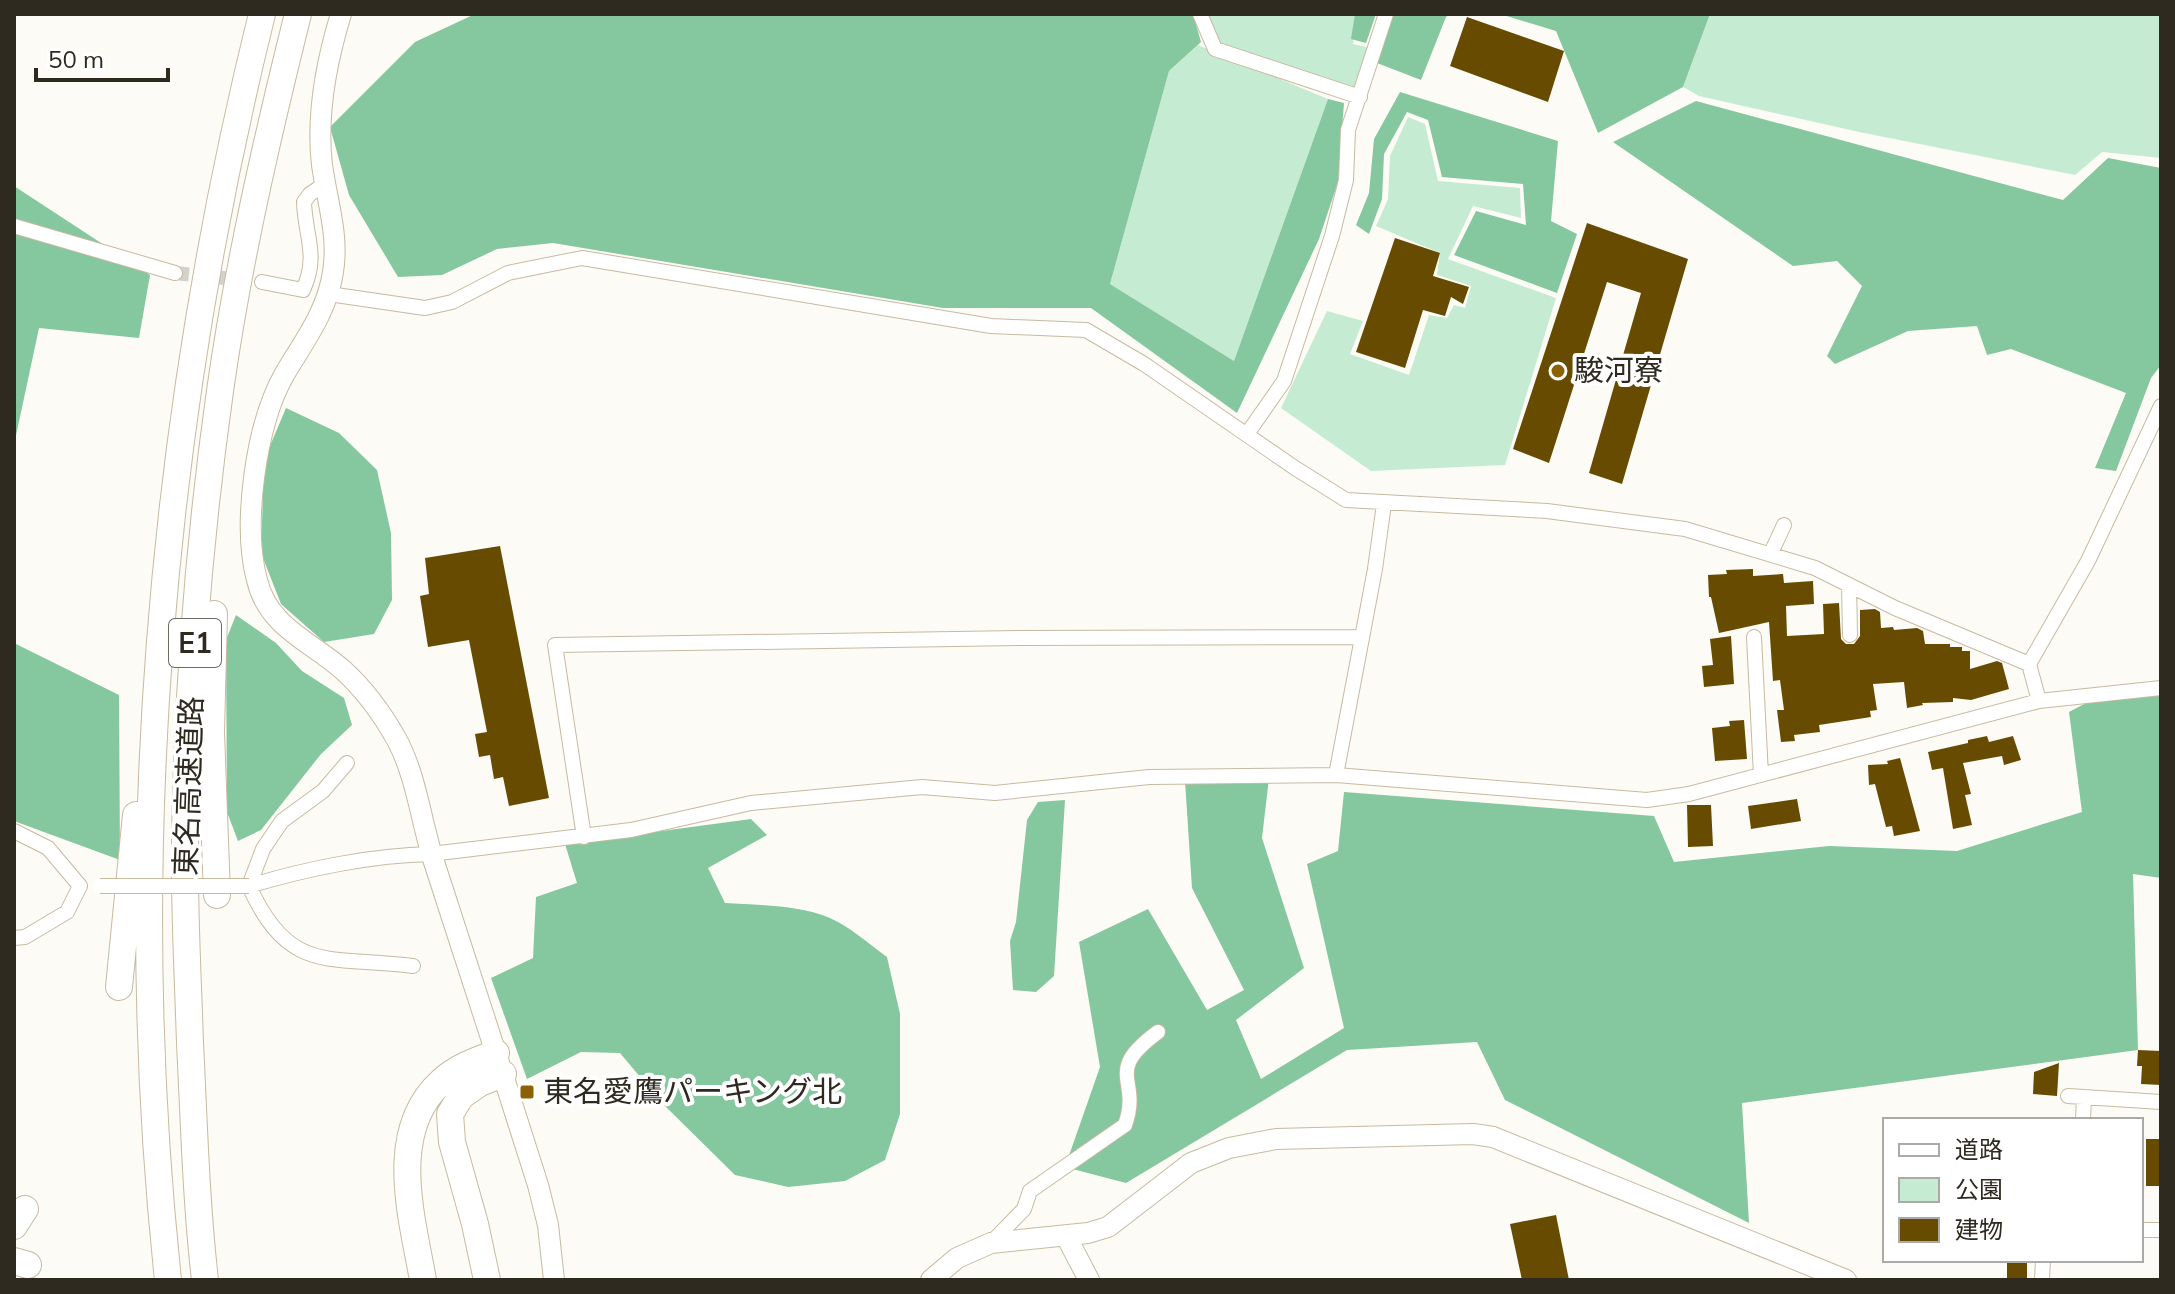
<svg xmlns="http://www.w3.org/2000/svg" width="2175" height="1294" viewBox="0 0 2175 1294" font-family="Mulish,'Noto Sans JP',sans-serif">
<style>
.green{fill:#c5ecd3}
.forest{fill:#85c79e}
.building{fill:#674b00}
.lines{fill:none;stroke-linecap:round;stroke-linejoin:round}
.street-tunnel{stroke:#d4d1ca;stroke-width:14;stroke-dasharray:14 7;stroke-linecap:butt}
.street-casing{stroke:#c7baa1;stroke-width:16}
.secondary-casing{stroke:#c7baa1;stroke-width:22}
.highway-casing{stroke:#c7baa1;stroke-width:28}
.street{stroke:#fff;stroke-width:14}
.secondary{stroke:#fff;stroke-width:20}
.highway{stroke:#fff;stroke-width:26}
.street-bridge-casing{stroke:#c7baa1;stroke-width:16;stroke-linecap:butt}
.street-bridge{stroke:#fff;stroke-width:14}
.poi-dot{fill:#8c6104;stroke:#fff;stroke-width:3}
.labels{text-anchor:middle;stroke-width:8;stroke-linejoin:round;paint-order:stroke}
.shield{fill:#fff;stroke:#6d6a63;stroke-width:2}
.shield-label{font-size:28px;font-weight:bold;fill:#2f2a20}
.poi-label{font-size:30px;fill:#2f2a20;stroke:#fff;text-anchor:start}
.street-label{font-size:30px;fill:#2f2a20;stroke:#fff}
</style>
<rect width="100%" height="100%" fill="#fdfbf5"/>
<path class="green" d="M1199,14H1357L1353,44L1371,48L1352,101L1215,49Z
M1710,14H2161V158L2102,152L2075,175L1859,132L1699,96L1683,87Z
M1198,45L1328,99L1234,361L1110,284L1169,71Z
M1408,117L1425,124L1438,181L1520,188L1521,218L1473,206L1448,259L1556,298L1505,465L1371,471L1281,408L1327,311L1363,321L1350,354L1409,375L1429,315L1447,318L1454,305L1465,308L1471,286L1437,275L1440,253L1376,226L1388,199L1390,156Z"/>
<path class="forest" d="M475,14H1193L1201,42L1169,71L1110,284L1234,361L1328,99L1344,103L1338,182L1319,239L1237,413L1091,308H943L553,243L497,249L442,275L398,277L349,195L330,127L415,42Z
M1355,14H1376L1366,43L1351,39Z
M1391,14H1450L1446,17L1421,80L1377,63Z
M1500,14H1710L1683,87L1598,133L1556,31Z
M1400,92L1558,141L1551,221L1577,234L1557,293L1454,255L1476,211L1526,225L1523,184L1442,177L1428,120L1407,112L1384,154L1382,199L1369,234L1356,225L1369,193L1374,139Z
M1696,101L2063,200L2108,158L2161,168V365L2151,378L2116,471L2095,468L2126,393L2011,349L1987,355L1977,326L1908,331L1835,364L1827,356L1862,286L1837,261L1793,266L1613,142Z
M14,186L150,275L139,338L39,328L14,445Z
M286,408L339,433L377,470L391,533L392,600L374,634L324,642L281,604L261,553L264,460Z
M236,615L276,643L302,671L344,698L352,725L321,754L261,830L238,841L227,812L226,640Z
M14,643L119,695L120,860L14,821Z
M2161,695V878L2133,874L2138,1050L1742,1103L1749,1223L1505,1100L1477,1042L1347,1050L1126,1183L1065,1167L1100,1067L1079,942L1148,909L1207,1010L1244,990L1192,888L1185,781L1269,778L1262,838L1304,968L1236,1020L1261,1079L1344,1028L1307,864L1338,851L1344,792L1654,816L1674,862L1829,846L1957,851L2082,812L2069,712L2088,702Z
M1065,800L1054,976L1036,992L1013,990L1010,941L1016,922L1027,820L1038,802Z
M751,819L767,835L708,868L725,903C758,905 799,905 830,918C850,927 869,944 887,957L900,1014V1114L885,1160L845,1181L788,1187L735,1175L662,1103L620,1053L581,1052L527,1079L491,978L533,958L536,897L577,883L565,844Z"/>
<path class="building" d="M1467,17L1564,51L1548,102L1450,66Z
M1587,223L1688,259L1622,484L1589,473L1641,293L1607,282L1549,463L1513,449Z
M1395,238L1440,253L1433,276L1469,287L1463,304L1451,297L1445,316L1423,310L1405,368L1356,352Z
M500,546L549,798L509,806L503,777L494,779L490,755L479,757L475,734L487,732L469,640L428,647L420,596L429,594L425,558Z
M1753,569V576L1783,574L1784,583L1813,581L1814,604L1786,606L1787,636L1824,634L1823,604L1839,603L1841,639L1846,644H1854L1860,636V610L1875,609L1880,612L1881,628L1893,627L1894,630L1917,628L1923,631L1925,644H1950V647H1962V651H1970V669L1997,661L2002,663L2009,689L1971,700L1953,698V702L1922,703L1923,705L1907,708L1904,682L1873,684L1877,710L1870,711L1871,717L1819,725L1820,732L1794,735L1795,741L1781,742L1777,710H1784L1780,680L1773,681L1769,622L1719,633L1711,597H1709L1708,575L1727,574L1726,570Z
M1731,636L1734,684L1704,687L1702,666L1713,665L1710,639Z
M1744,720L1747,759L1715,761L1712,728L1730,726L1729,721Z
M1987,736L1989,742L2013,736L2021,760L2004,765L2002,756L1963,763L1971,794L1965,795L1972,825L1953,829L1943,768L1932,770L1928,752L1968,743V740Z
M1900,758L1920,831L1894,836L1892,826L1886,827L1875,784L1869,785L1868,765L1888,764L1887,761Z
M1797,799L1801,821L1751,829L1748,806Z
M1687,805H1711L1713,846L1688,847Z
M2138,1050L2161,1051V1085L2141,1084L2142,1066H2137Z
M2059,1063L2057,1096L2033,1094L2034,1072Z
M2146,1139H2161V1186H2146Z
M1556,1215L1569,1280H1522L1510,1224Z
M2007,1260H2027V1280H2007Z"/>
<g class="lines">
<path class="street-tunnel" d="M175,273L262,282"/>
<g class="street-casing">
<path id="street" d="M1200,14L1215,49L1360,97
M14,226L175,273
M262,282L303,290C319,256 305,236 304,202L310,194L325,184
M329,294L425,308L452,302L508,273L582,258L991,326L1086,330L1144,364L1295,468L1346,500L1547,511L1685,529L1815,568L1895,608L2029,664
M1247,434L1284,381L1332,236L1346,180L1348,130L1386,14
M1771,553L1784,525
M1849,585L1850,635
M1754,637L1761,775
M2039,701L2029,664L2088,561L2161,406
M347,763L323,791L282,821L263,849L249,886C290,976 330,955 413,966
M1336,775L1375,569L1384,504
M14,831L48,848L80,886
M584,837L555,645L1023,638L1361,637
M249,886C305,869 373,855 431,854L631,830L751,803L922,787L995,793L1149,777L1336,775L1647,800L1689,794L2039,701L2161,688
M14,938L25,937L67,912L80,886
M2068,1096L2161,1102
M2083,1120L2084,1097
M2141,1230H2161
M991,1243L1024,1209L1030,1191L1125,1125C1142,1078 1102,1073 1158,1032
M2042,1280L2043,1260"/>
</g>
<g class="secondary-casing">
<path id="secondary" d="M341,14C326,63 316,114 322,165C327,201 339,235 333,272C327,312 304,341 284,375C256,425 242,524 257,580C268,627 310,641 343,670C364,689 383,715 397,740C417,778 421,822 434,862C469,970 504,1077 538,1185L548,1225L554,1280
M1066,1236L1089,1280
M931,1280L957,1258L991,1243L1088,1233L1108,1227L1191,1163L1229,1148L1276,1139L1473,1134L1493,1137L1846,1280"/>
</g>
<g class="highway-casing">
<path id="highway" d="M214,614L211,732L217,895
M119,987L136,815
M14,1226L25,1209
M14,1261L28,1265
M168,1280C123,858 160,425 262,14
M205,1280C196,1202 194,1122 190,1043C188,977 184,911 185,844C187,693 199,540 220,391C238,264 267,138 298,14
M423,1280C412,1217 386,1131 442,1081C457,1067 477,1060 496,1053
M487,1280L475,1224L452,1142L450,1114L461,1096L480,1083L503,1074"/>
</g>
<use href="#street" class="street"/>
<use href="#secondary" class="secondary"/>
<use href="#highway" class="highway"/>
<g class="street-bridge-casing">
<path id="street-bridge" d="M100,886H249"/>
</g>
<use href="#street-bridge" class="street-bridge"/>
</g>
<g class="poi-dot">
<circle cx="1558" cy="371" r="8"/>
<rect x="519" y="1084" width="16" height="16" rx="4"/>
</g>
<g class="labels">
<rect class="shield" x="169" y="619" width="52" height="48" rx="6"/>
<g class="shield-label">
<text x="195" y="653">E1</text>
</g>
<g class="poi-label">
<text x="1574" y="381">駿河寮</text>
<text x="543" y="1102">東名愛鷹パーキング北</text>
</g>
<g class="street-label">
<text transform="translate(189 786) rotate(-88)" y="10">東名高速道路</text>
</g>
</g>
<rect width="2175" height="1294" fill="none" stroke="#2f2a20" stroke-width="32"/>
<rect x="1883" y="1118" width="260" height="144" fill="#ffffff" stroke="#acaaa6" stroke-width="2"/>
<rect x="1899" y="1144" width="40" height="12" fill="#ffffff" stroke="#acaaa6" stroke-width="2"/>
<text x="1955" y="1158" font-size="24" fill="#2f2a20">道路</text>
<rect x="1899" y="1178" width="40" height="24" fill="#c5ecd3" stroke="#acaaa6" stroke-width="2"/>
<text x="1955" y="1198" font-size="24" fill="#2f2a20">公園</text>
<rect x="1899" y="1218" width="40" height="24" fill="#674b00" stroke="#acaaa6" stroke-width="2"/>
<text x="1955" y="1238" font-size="24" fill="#2f2a20">建物</text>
<path d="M36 68v12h132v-12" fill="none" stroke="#2f2a20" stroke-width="4"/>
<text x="48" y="68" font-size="24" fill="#2f2a20" stroke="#ffffff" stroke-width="6" paint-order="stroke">50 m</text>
</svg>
